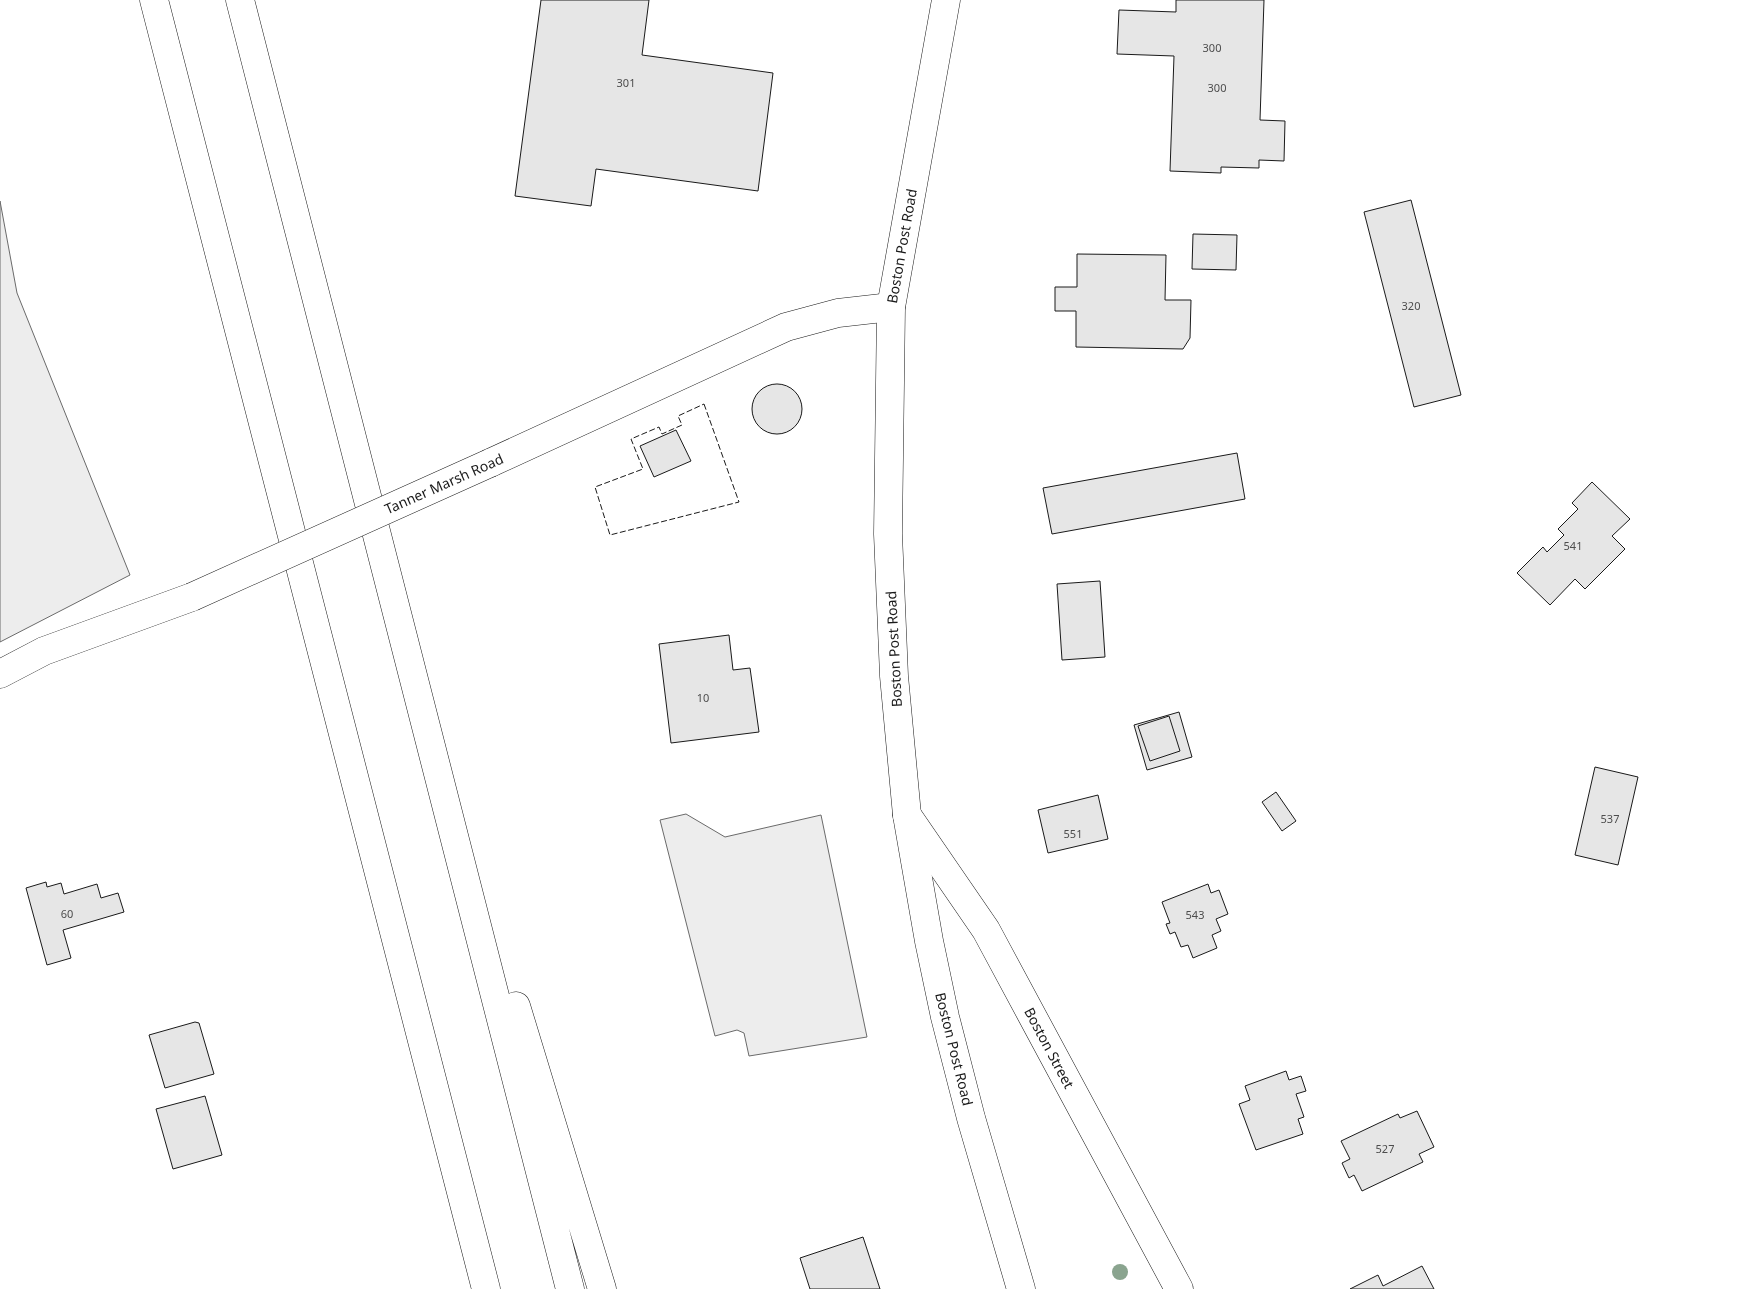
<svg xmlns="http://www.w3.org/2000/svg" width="1740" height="1289" viewBox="0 0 1740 1289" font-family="'Noto Sans',sans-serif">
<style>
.built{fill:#ededed;stroke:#6a6a6a}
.building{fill:#e6e6e6;stroke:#1a1a1a}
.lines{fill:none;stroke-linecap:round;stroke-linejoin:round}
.street-casing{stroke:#1a1a1a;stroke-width:29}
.secondary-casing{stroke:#1a1a1a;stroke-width:29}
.primary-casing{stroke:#1a1a1a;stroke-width:29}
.highway-casing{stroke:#1a1a1a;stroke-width:29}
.street{stroke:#fff;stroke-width:28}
.secondary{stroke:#fff;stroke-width:28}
.primary{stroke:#fff;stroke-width:28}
.highway{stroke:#fff;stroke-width:28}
.street-bridge-casing{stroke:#1a1a1a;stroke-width:29;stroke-linecap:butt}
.street-bridge{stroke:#fff;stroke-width:28}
.fence{stroke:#1a1a1a;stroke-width:1;stroke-dasharray:6 2.5;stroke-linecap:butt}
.tree{fill:#8aa48f}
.labels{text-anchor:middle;stroke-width:4;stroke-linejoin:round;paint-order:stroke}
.number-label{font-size:11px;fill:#4d4d4d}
.street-label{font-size:14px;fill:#1a1a1a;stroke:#fff}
</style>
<rect width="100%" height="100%" fill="#fff"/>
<path class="built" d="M0,201L17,293L130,575L0,642Z
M686,814L725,837L821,815L867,1037L749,1056L744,1033L737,1030L715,1036L660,820Z"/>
<path class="building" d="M541,0H649L642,55L773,73L758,191L596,169L591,206L515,196Z
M1176,0H1264L1260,120L1285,121L1284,161L1259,160V168L1221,167V173L1170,171L1174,56L1117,54L1119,10L1176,12Z
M1411,200L1461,395L1414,407L1364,212Z
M1193,234L1237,235L1236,270L1192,269Z
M1077,254L1166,255L1165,300H1191L1190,338L1183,349L1076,347V311H1055V287H1077Z
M752 409a25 25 0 1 1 50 0a25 25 0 1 1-50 0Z
M676,430L691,461L654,477L640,446Z
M1237,453L1245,499L1052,534L1043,488Z
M1592,482L1630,519L1612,536L1625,549L1585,589L1575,579L1550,605L1517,573L1543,547L1547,552L1564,535L1558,529L1578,509L1572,503Z
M1100,581L1105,657L1062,660L1057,584Z
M729,635L733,670L750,668L759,732L671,743L659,644Z
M1179,712L1192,757L1147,770L1134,725Z
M1169,716L1180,751L1150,761L1138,726Z
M1595,767L1638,777L1618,865L1575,855Z
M1276,792L1296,821L1282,831L1262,802Z
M1098,795L1108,839L1048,853L1038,810Z
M46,882L47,887L61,883L64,894L97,884L101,898L118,893L124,912L63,930L71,958L47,965L26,888Z
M1208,884L1211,893L1219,890L1228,914L1216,919L1221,931L1212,935L1217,948L1193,958L1188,945L1181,947L1175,932L1170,934L1166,924L1170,923L1162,902Z
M195,1022L199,1023L214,1074L165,1088L149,1035Z
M1286,1071L1289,1080L1301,1076L1306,1091L1296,1094L1304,1117L1298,1119L1303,1134L1256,1150L1239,1104L1250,1100L1245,1086Z
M205,1096L222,1155L173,1169L156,1109Z
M1417,1111L1434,1147L1419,1154L1423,1162L1362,1191L1354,1175L1349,1178L1342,1163L1350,1159L1341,1141L1398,1114L1400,1118Z
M863,1237L880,1289H810L800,1258Z
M1422,1266L1434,1289H1350L1378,1275L1383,1286Z"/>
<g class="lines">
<g class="street-casing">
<path id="street" d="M490,463L786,327L838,313L891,307
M0,674L44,651L192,597"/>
</g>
<g class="secondary-casing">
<path id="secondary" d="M907,815L986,930L1179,1289"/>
</g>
<g class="primary-casing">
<path id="primary" d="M946,0L891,307L888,534L894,676L907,815L929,941L945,1017L971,1118L1021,1289"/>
</g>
<g class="highway-casing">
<path id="highway" d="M154,0L486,1289
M240,0L570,1289
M516,1006L602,1289"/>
</g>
<use href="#street" class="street"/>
<use href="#secondary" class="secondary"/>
<use href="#primary" class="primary"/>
<use href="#highway" class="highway"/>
<g class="street-bridge-casing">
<path id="street-bridge" d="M192,597L490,463"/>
</g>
<use href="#street-bridge" class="street-bridge"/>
<path class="fence" d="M704,404L739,502L610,535L595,487L643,469L631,439L659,427L662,434L682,425L678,416Z"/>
</g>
<circle class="tree" cx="1120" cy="1272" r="8"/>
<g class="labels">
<g class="number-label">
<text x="1212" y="52">300</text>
<text x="626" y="87">301</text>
<text x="1217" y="92">300</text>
<text x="1411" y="310">320</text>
<text x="1573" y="550">541</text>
<text x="703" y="702">10</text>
<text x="1610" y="823">537</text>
<text x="1073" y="838">551</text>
<text x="67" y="918">60</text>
<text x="1195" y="919">543</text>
<text x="1385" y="1153">527</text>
</g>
<g class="street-label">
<text transform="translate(902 246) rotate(-80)" y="5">Boston Post Road</text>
<text transform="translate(444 484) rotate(-24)" y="5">Tanner Marsh Road</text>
<text transform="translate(894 649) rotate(-93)" y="5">Boston Post Road</text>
<text transform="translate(1049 1048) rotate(62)" y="5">Boston Street</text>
<text transform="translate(954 1049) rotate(76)" y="5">Boston Post Road</text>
</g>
</g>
</svg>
